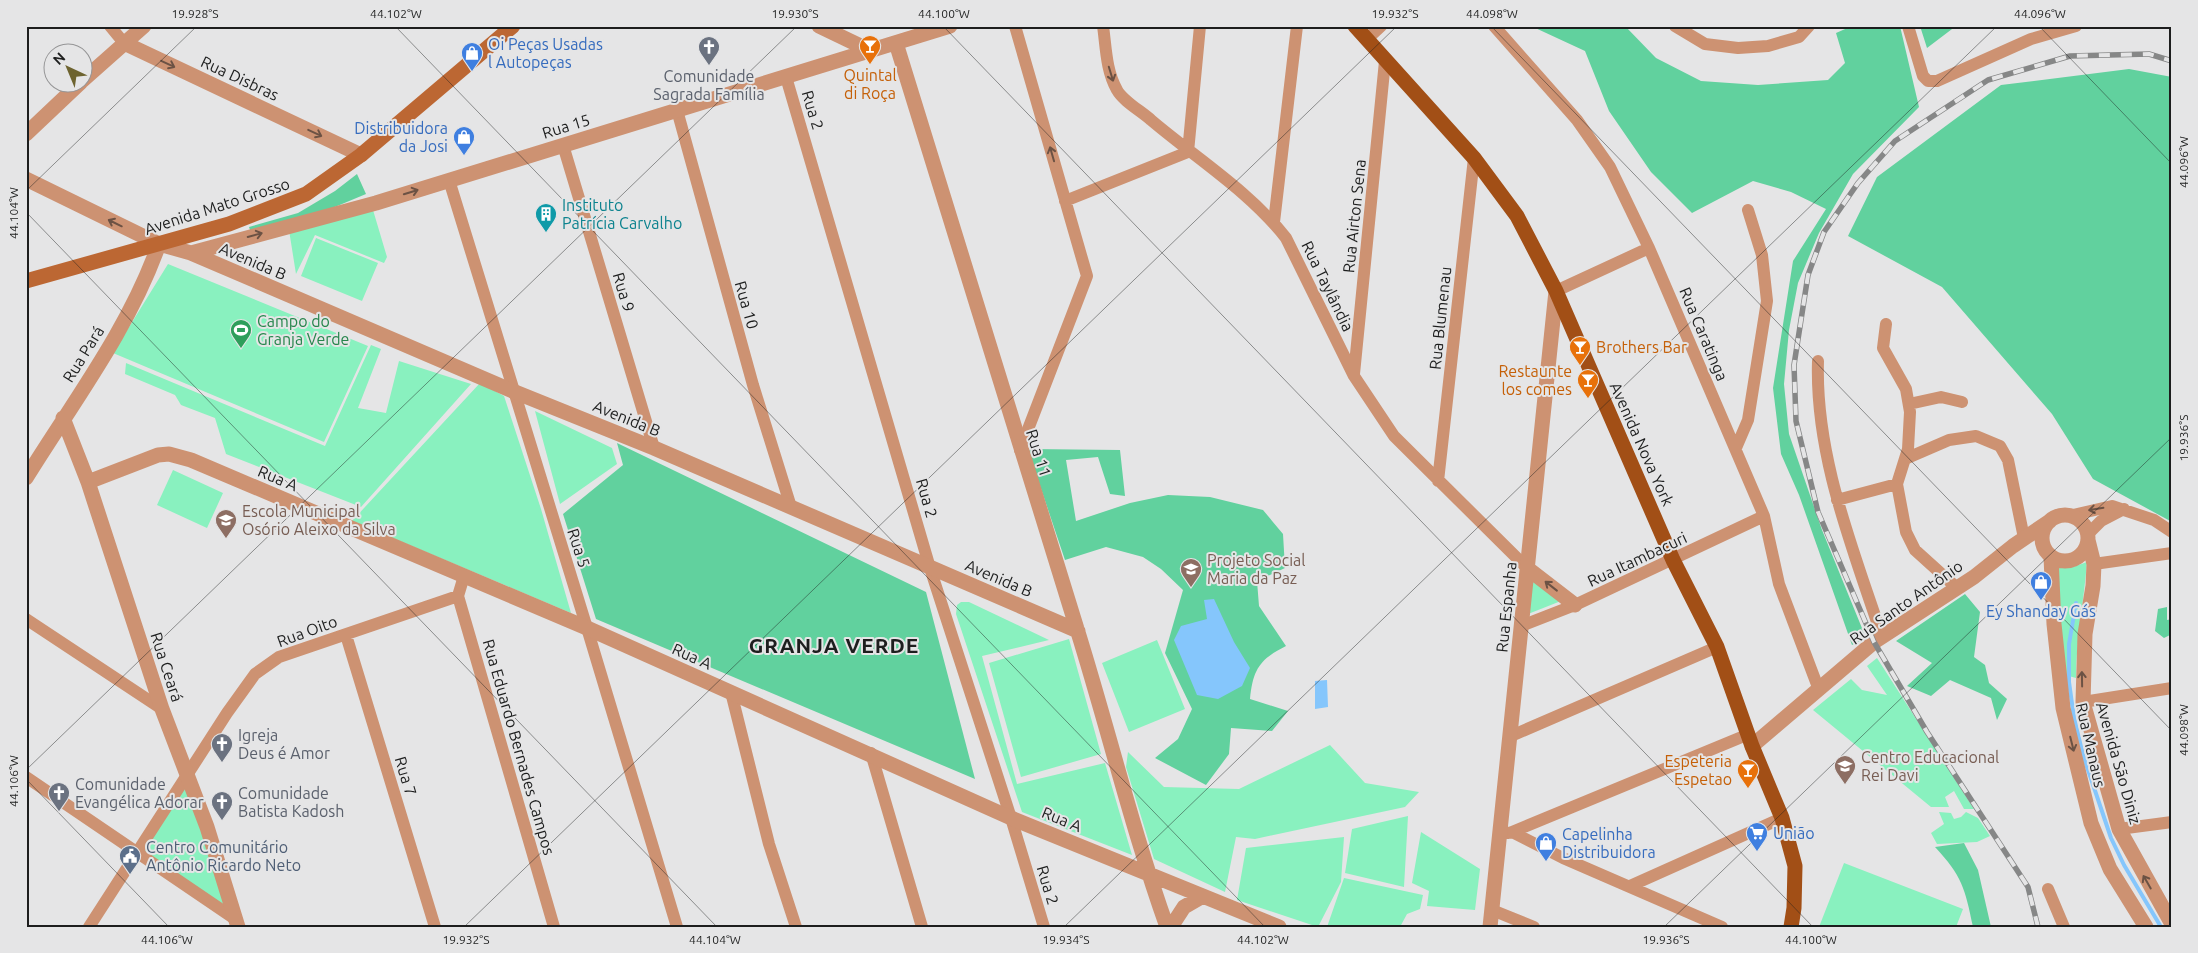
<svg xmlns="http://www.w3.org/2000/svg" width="2198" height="953" viewBox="0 0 2198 953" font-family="Ubuntu,sans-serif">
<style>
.green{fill:#89f1bf}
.forest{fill:#61d19e}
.water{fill:#85c6fc}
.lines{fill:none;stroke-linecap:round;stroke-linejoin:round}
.stream{stroke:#85c6fc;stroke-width:4}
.minor{stroke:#cd9272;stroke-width:12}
.tertiary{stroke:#cd9272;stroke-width:15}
.secondary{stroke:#bc6733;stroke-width:15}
.primary{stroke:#a24f16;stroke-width:15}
.rail-casing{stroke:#868787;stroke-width:5.5}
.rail{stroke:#e5e5e6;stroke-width:4;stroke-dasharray:11;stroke-linecap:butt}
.oneway{stroke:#6c5244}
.ticks{fill:none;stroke:#1d1e1e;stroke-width:1;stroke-opacity:0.45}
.labels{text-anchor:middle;stroke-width:4;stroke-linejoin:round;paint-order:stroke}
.shop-label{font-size:16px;fill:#366cbe;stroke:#e5e5e6;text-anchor:start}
.food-label{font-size:16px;fill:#c56008;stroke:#e5e5e6;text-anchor:end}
.worship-label{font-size:16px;fill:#5b616d;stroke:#e5e5e6;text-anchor:start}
.street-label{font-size:16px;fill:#1d1e1e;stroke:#e5e5e6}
.culture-label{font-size:16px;fill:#0d838f;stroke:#e5e5e6;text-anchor:start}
.leisure-label{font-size:16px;fill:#27864d;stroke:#e5e5e6;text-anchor:start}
.education-label{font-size:16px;fill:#785e54;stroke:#e5e5e6;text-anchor:start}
.service-label{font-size:16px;fill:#4e5e75;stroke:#e5e5e6;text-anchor:start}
.district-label{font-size:21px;font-weight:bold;letter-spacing:1px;fill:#1d1e1e;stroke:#e5e5e6}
.neatline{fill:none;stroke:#1d1e1e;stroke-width:2}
.ticks-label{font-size:12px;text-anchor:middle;fill:#1d1e1e}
</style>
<rect width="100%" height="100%" fill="#e5e5e6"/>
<path class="green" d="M373,210L387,257L384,263L315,235L296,274L289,230Z
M316,238L378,263L362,301L301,276Z
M168,264L368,346L324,442L113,353Z
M371,345L381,349L358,408L386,413L399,361L471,384L361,507L226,454L215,418L181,405L175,395L125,374L126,363L325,446Z
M480,383L504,396L541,509L571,613L352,521Z
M535,411L612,448L617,464L560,504Z
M173,470L223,493L207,528L157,505Z
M2087,562C2084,601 2076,639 2076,678L2065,675L2056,566L2073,567Z
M1531,578L1561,601L1528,614Z
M961,602H969L1049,640L982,656L1017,784L1105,763L1132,855L1022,812L956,614L957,605Z
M1069,639L1101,754L1021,777L989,663Z
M1157,640L1185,709L1129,732L1102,663Z
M1877,658L1974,809H1964L1954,791L1945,797L1949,807H1931L1813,710L1851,679L1862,690L1887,695L1867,666Z
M1330,745L1365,783L1419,792L1405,807L1255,839L1236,837L1225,892L1154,859L1126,767L1128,752L1164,787L1239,789Z
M188,775L235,919L137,853Z
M1939,812L1951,813L1954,819L1961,817L1966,812L1978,818L1990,836L1977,842L1937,844L1931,833L1944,824Z
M1408,816L1404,887L1345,873L1352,829Z
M1421,832L1480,869L1475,910L1427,906L1429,891L1412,883Z
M1344,837L1341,882L1318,927L1237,900L1246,848Z
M1844,863L1963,909L1956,927H1819Z
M1344,878L1423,895L1420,909L1407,914L1400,927H1327Z"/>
<path class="forest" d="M1531,26H1625L1656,58L1701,81L1758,85L1828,80L1845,63L1836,33L1852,26L1881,29L1882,26H1900L1919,107L1853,174L1819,233L1798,283L1789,330L1784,384L1789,434L1822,530L1866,638L1852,645L1799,495L1781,454L1773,388L1793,261L1826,209L1791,192L1753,181L1692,213L1651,172L1609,111L1585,51Z
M1920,26H1956L1927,48Z
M2129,69L2172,77V522L2093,479L2052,414L1942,287L1848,236L1877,177L2001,85Z
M357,174L366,194L330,209L251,233L249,227L298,213L335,191Z
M617,443L926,592L975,779L596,619L563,514L623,465Z
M1030,449L1120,450L1125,496L1110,494L1098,457L1066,460L1076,521L1130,503L1168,495L1210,497L1263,510L1283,534L1285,568L1257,581L1259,606L1286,646C1260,659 1253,669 1250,699L1288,711L1272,731L1231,728L1229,754L1206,785L1155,758L1178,739L1192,709L1165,653L1183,590L1161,569L1143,557L1106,547L1065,560L1029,453Z
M1965,594L1980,612L1974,657L1985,665L1989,683L2007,699L1997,720L1991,698L1950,680L1931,696L1907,686L1932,663L1896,641Z
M2167,607V620L2172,619V634L2164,638L2155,631L2158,609Z
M1964,843L1978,870L1991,927H1973C1965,888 1962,876 1935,847Z"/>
<path class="water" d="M1214,599L1234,642L1250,668L1242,686L1218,699L1197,695L1174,640L1181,626L1207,619L1204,600Z
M1327,680L1328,707L1315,709V681Z"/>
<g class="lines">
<path class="stream" d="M2076,603L2069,644V682L2074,718L2083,755L2111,838L2124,865L2161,927"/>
<path class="minor" d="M110,26L124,43
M1015,26L1087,276L1020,450
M1103,26C1106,47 1106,71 1117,90C1123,101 1141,111 1151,120C1197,159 1249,191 1286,238L1354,376L1394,436L1527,568
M1494,26L1577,120L1610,167L1649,248L1764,516L1779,584L1819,690
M1675,26L1705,44L1738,48L1768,46L1799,37L1809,26
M1908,26L1923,76L1928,81H1937L2031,39L2076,26
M1366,40L1381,26
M786,77L930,568L1011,818L1044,927
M677,110L753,385L791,507
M563,145L654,448
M1188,152L1200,26
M449,180L587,628L677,927
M1065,201L1188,152
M1274,222L1297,26
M1556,291L1649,248
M1886,324L1883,348L1906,389L1910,412L1908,449L1897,484L1906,532L1915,550L1957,588
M1818,361C1815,457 1853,548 1882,637
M1354,374L1385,61
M1909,404L1941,397L1962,402
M1736,448L1748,420L1767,301L1762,255L1748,210
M1905,459L1949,440L1976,436L2000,446L2008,460L2024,538
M1438,481L1474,158
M1837,500L1897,484
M2069,516L2112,506L2154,520L2172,532
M2088,534L2101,521L2124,509
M2094,564L2172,553
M464,576L458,596L554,927
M26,619L162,709
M1521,626L1575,605L1764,516
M346,635L435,927
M731,692L769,844L796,927
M2083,702L2172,688
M1511,736L1717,647
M871,753L922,927
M26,777L235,919
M2119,829L2172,822
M1512,832L1749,734
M1508,833L1512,832L1563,858L1722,927
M1630,886L1782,818
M2048,889L2064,927
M1492,910L1534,927
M89,927L227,713L255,674L279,657L458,596"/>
<path class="tertiary" d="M819,26L871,51
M124,43L361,155
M896,43C955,239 1016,434 1077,629C1108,728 1132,829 1167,927
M82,81L144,26
M26,134L81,82
M26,179L159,244L191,253L515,392L654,448L1078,631
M191,253L376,203L950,26
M63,418L88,482L162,709L207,827L238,927
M26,478C73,402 129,329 159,244
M88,482L158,455L169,454L191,460L587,628L1011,818L1279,927
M2042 538a23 23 0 1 1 46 0a23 23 0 1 1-46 0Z
M2088,540L2094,564L2093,586L2085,634L2083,702L2119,829L2172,924
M2051,557L2054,624L2063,708L2091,823L2110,869L2146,927
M1527,568L1575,605
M1752,746L1874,642L1974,577L2013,546L2050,521
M1171,927L1184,907L1203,896
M1490,927L1556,291"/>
<path class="secondary" d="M26,281L229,224L306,194L361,155L513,26"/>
<path class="primary" d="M1355,26L1474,158L1517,216L1556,291L1673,560L1717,647L1752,746L1782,818L1795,866L1794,908L1791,927"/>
<g class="rail-casing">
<path id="rail" d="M2038,927L2028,887L1927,732L1874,642L1818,512L1796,421L1794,365L1808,275L1824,232L1858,183L1895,141L1988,80L2070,56L2149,54L2172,61"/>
</g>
<use href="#rail" class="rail"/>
</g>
<defs><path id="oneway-shaft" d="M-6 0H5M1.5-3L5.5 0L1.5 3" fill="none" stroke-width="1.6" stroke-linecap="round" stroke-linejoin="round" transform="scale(1.25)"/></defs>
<g class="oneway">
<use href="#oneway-shaft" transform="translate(168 64) rotate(25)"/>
<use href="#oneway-shaft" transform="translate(1111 74) rotate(73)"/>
<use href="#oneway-shaft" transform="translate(315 133) rotate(25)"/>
<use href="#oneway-shaft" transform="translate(1052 154) rotate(-106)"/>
<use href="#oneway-shaft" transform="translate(411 192) rotate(-17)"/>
<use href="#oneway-shaft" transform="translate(115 223) rotate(-154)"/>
<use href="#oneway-shaft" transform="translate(255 235) rotate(-15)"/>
<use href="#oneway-shaft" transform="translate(2096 509) rotate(171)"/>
<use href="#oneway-shaft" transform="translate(1551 586) rotate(-142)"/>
<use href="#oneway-shaft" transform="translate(2082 679) rotate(-91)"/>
<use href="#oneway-shaft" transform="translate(2072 744) rotate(76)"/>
<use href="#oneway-shaft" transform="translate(2147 882) rotate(-120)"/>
</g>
<path class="ticks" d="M395,26L1265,927M943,26L1813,927M1491,26L2172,731M2039,26L2172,164M26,191L197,26M26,212L717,927M26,770L797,26M26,779L169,927M464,927L1397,26M1064,927L1997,26M1664,927L2172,437"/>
<defs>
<g id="bar-pin" transform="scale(1.125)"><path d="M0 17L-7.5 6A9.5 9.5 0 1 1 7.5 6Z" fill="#e8710a" stroke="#e5e5e6"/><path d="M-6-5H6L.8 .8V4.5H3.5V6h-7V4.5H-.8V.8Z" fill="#fff"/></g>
<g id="church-pin" transform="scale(1.125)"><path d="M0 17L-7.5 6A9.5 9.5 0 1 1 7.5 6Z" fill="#6b7280" stroke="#e5e5e6"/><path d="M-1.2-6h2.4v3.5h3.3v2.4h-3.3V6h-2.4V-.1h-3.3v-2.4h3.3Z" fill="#fff"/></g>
<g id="shop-pin" transform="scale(1.125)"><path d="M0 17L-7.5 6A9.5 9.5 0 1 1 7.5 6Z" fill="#3f7fe0" stroke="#e5e5e6"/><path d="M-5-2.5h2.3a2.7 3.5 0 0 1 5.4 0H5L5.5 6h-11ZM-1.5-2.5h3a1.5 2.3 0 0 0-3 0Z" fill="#fff"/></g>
<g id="building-pin" transform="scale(1.125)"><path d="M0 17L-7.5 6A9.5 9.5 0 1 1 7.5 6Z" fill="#0f9aa8" stroke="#e5e5e6"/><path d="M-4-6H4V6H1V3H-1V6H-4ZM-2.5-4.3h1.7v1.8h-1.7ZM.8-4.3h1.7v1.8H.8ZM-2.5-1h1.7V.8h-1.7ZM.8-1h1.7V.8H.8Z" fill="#fff"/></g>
<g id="stadium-pin" transform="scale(1.125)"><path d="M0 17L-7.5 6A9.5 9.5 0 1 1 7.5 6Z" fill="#2e9e5b" stroke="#e5e5e6"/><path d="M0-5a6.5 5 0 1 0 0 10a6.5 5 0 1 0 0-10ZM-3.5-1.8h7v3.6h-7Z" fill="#fff"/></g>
<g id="school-pin" transform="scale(1.125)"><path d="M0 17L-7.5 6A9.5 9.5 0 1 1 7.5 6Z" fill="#8d6e63" stroke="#e5e5e6"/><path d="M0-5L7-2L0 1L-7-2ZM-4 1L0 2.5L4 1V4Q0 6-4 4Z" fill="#fff"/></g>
<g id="supermarket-pin" transform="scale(1.125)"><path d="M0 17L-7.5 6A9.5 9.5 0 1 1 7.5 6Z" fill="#3f7fe0" stroke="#e5e5e6"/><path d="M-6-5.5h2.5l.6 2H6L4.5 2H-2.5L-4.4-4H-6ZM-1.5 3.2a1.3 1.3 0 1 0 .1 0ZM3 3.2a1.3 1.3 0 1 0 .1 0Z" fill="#fff"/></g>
<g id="civic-pin" transform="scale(1.125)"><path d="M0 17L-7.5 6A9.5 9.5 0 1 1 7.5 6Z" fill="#5c6f8a" stroke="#e5e5e6"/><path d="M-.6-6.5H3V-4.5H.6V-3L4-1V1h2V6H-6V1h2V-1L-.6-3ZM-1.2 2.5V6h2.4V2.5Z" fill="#fff"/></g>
</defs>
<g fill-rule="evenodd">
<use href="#bar-pin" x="870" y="46"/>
<use href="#church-pin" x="709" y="47"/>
<use href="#shop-pin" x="472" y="53"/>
<use href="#shop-pin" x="464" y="137"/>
<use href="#building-pin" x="546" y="214"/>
<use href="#stadium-pin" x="241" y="330"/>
<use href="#bar-pin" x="1580" y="347"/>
<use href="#bar-pin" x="1588" y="380"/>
<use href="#school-pin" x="226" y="520"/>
<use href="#school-pin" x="1191" y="569"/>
<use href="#shop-pin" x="2041" y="582"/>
<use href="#church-pin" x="222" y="744"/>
<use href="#school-pin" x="1845" y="766"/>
<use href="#bar-pin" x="1748" y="770"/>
<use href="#church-pin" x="59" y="793"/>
<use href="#church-pin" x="222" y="802"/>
<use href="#supermarket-pin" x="1757" y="833"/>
<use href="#shop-pin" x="1546" y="843"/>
<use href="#civic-pin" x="130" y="856"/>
</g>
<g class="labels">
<g class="shop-label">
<text x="488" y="50">Oi Peças Usadas<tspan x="488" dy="18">l Autopeças</tspan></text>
<text x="448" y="134" text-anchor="end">Distribuidora<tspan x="448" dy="18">da Josi</tspan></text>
<text x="2041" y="617" text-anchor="middle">Ey Shanday Gás</text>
<text x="1773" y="839">União</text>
<text x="1562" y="840">Capelinha<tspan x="1562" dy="18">Distribuidora</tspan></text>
</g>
<g class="food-label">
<text x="870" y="81" text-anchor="middle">Quintal<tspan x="870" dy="18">di Roça</tspan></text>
<text x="1596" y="353" text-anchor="start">Brothers Bar</text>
<text x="1572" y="377">Restaunte<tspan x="1572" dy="18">los comes</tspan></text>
<text x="1732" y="767">Espeteria<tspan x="1732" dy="18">Espetao</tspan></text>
</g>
<g class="worship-label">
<text x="709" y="82" text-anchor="middle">Comunidade<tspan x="709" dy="18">Sagrada Família</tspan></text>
<text x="238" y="741">Igreja<tspan x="238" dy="18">Deus é Amor</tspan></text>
<text x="75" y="790">Comunidade<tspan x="75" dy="18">Evangélica Adorar</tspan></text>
<text x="238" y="799">Comunidade<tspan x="238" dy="18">Batista Kadosh</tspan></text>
</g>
<g class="street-label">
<text transform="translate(240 78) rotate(25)" y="6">Rua Disbras</text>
<text transform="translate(813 110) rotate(73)" y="6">Rua 2</text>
<text transform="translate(566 126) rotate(-17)" y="6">Rua 15</text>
<text transform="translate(217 206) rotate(-18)" y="6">Avenida Mato Grosso</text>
<text transform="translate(1354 216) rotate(-84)" y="6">Rua Airton Sena</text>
<text transform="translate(253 261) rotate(23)" y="6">Avenida B</text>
<text transform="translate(1328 286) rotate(64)" y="6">Rua Taylândia</text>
<text transform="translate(624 292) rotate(73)" y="6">Rua 9</text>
<text transform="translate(747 305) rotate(74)" y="6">Rua 10</text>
<text transform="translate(1440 318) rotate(-84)" y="6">Rua Blumenau</text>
<text transform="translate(1704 334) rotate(67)" y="6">Rua Caratinga</text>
<text transform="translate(83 354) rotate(-58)" y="6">Rua Pará</text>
<text transform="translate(627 418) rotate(22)" y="6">Avenida B</text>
<text transform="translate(1642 444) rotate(66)" y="6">Avenida Nova York</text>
<text transform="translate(1039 453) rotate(72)" y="6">Rua 11</text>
<text transform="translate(278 478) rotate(23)" y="6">Rua A</text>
<text transform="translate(927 498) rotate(74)" y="6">Rua 2</text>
<text transform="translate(579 548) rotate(72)" y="6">Rua 5</text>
<text transform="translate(1637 559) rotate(-25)" y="6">Rua Itambacuri</text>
<text transform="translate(999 578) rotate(23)" y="6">Avenida B</text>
<text transform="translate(1906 602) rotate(-35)" y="6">Rua Santo Antônio</text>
<text transform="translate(1506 607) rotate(-84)" y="6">Rua Espanha</text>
<text transform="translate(307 631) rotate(-20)" y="6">Rua Oito</text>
<text transform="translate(692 656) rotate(24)" y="6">Rua A</text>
<text transform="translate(167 667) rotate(72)" y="6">Rua Ceará</text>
<text transform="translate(2091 745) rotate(77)" y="6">Rua Manaus</text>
<text transform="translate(519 747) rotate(74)" y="6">Rua Eduardo Bernades Campos</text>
<text transform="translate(2119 763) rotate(74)" y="6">Avenida São Diniz</text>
<text transform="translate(406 776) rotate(73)" y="6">Rua 7</text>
<text transform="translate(1062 819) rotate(22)" y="6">Rua A</text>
<text transform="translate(1048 885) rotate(73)" y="6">Rua 2</text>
</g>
<g class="culture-label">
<text x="562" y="211">Instituto<tspan x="562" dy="18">Patrícia Carvalho</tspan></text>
</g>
<g class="leisure-label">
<text x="257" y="327">Campo do<tspan x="257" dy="18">Granja Verde</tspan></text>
</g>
<g class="education-label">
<text x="242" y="517">Escola Municipal<tspan x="242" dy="18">Osório Aleixo da Silva</tspan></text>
<text x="1207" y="566">Projeto Social<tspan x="1207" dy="18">Maria da Paz</tspan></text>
<text x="1861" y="763">Centro Educacional<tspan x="1861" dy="18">Rei Davi</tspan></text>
</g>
<g class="service-label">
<text x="146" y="853">Centro Comunitário<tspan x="146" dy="18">Antônio Ricardo Neto</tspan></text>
</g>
<g class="district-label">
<text x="834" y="653">GRANJA VERDE</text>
</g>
</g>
<rect width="2198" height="953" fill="none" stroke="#e5e5e6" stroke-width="55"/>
<g transform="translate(68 68) rotate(316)"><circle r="24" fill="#e5e5e6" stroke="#959596"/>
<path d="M0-4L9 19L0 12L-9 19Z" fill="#6d632f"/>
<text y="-8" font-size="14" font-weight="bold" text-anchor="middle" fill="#1d1e1e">N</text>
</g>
<rect x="28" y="28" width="2142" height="898" class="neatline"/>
<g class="ticks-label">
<text x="195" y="18">19.928°S</text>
<text x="396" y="18">44.102°W</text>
<text x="795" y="18">19.930°S</text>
<text x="944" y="18">44.100°W</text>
<text x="1395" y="18">19.932°S</text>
<text x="1492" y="18">44.098°W</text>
<text x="2040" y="18">44.096°W</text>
<text transform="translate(2184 162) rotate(-90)" y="4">44.096°W</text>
<text transform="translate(14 213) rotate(-90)" y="4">44.104°W</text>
<text transform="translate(2184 438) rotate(-90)" y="4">19.936°S</text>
<text transform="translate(2184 730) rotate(-90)" y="4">44.098°W</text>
<text transform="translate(14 781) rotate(-90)" y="4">44.106°W</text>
<text x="167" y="944">44.106°W</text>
<text x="466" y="944">19.932°S</text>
<text x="715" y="944">44.104°W</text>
<text x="1066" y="944">19.934°S</text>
<text x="1263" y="944">44.102°W</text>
<text x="1666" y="944">19.936°S</text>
<text x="1811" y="944">44.100°W</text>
</g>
</svg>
